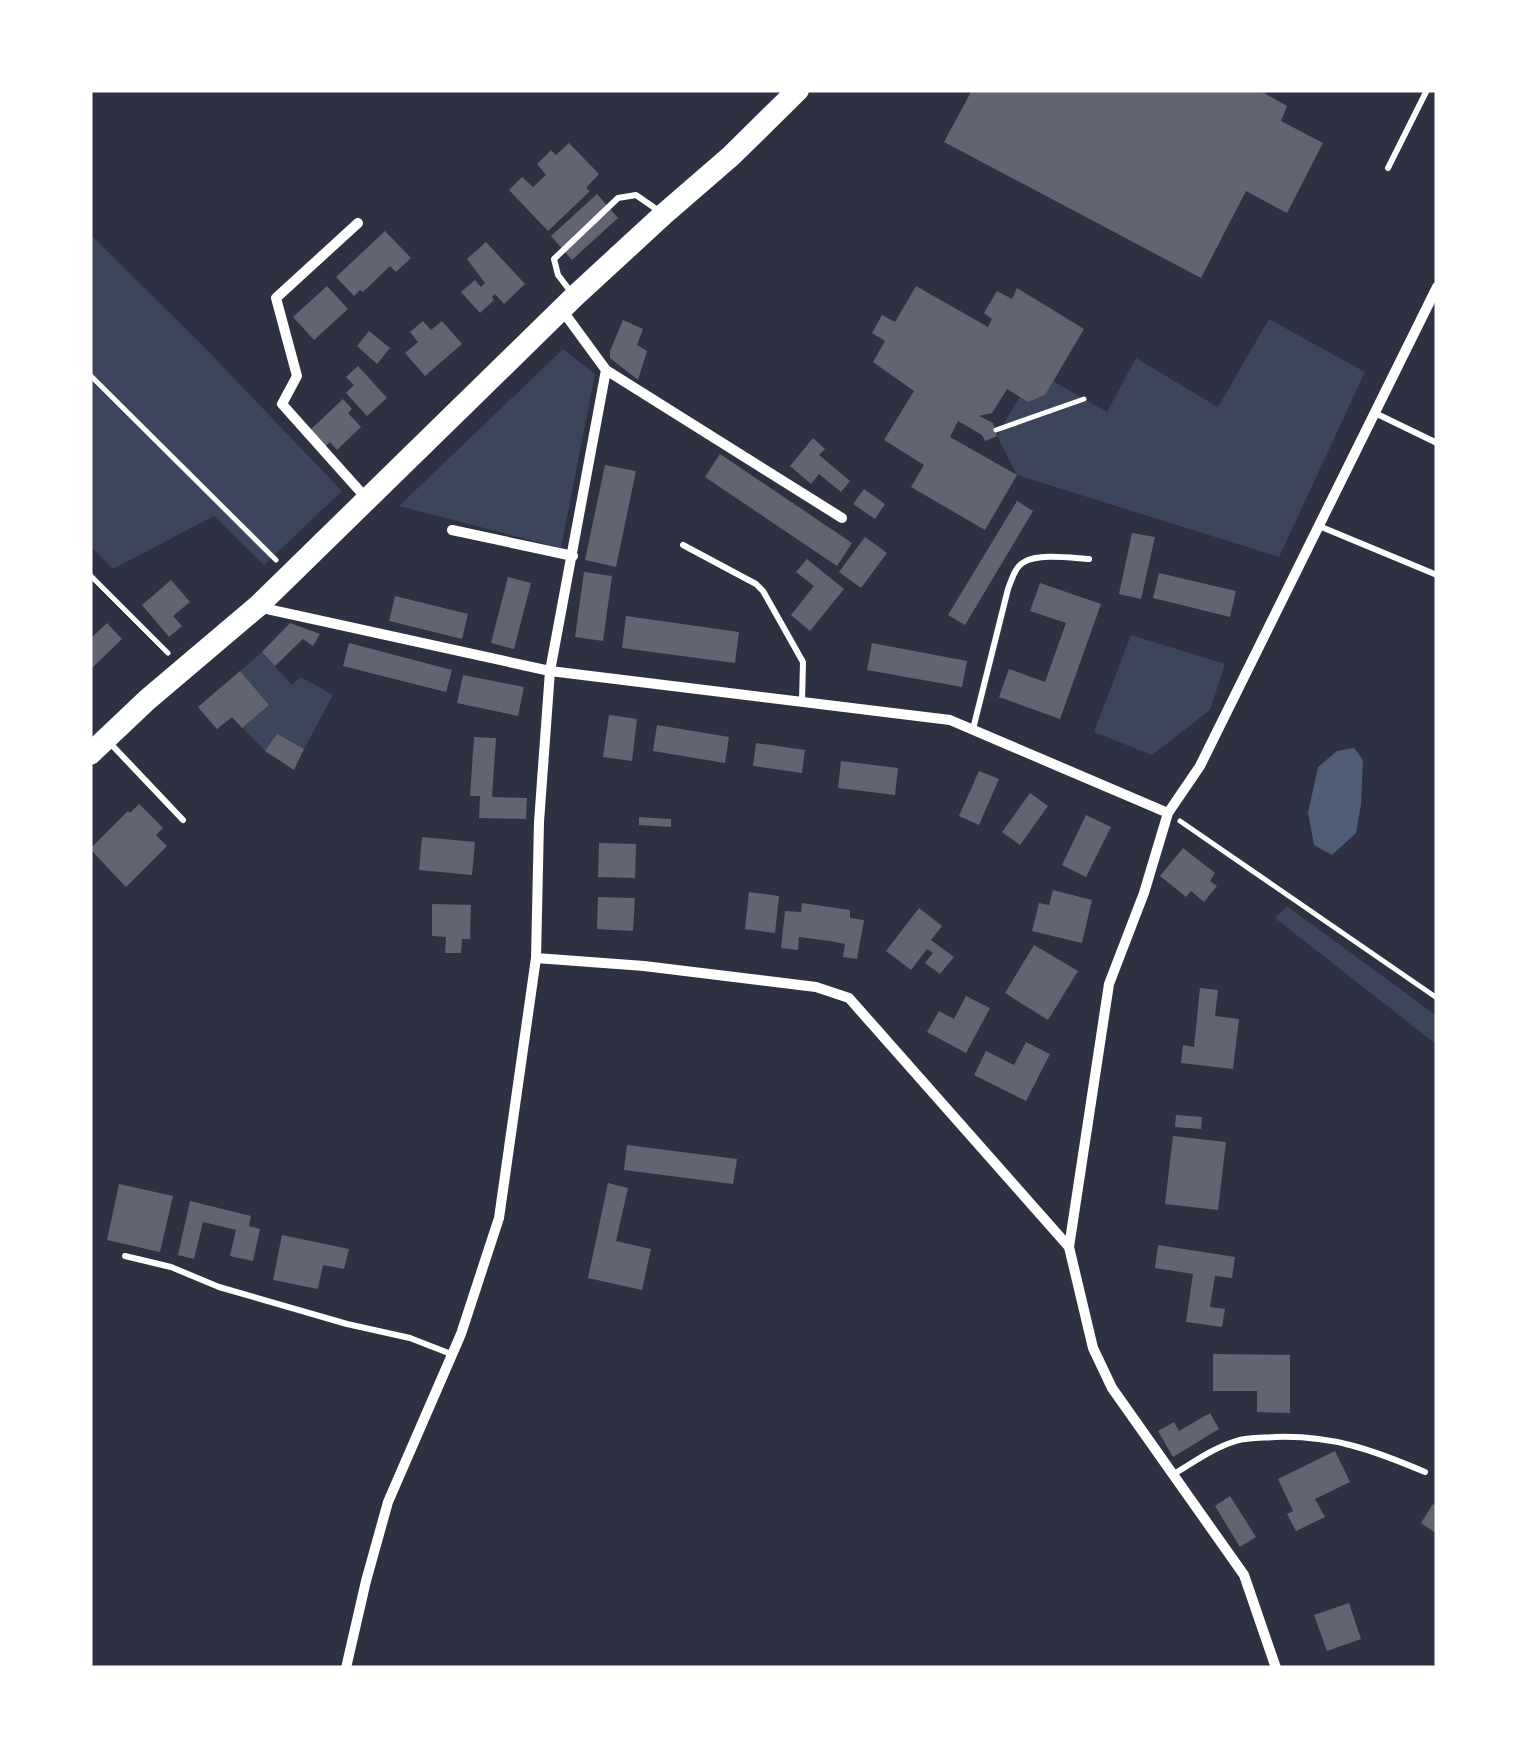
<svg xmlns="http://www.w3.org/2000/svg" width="1527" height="1758" viewBox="0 0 1527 1758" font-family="'Sofia Sans Condensed',sans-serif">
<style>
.green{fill:#3c4559}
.water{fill:#4f5d75}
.building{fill:#626471}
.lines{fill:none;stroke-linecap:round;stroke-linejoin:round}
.path{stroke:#fff;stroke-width:5}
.service{stroke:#fff;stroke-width:6}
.minor{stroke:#fff;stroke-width:10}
.primary{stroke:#fff;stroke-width:22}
</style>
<rect width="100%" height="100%" fill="#2d3142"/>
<path class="green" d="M90,234L205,348L342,491L264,565L214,516L113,569L90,546Z
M1269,319L1365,372L1279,557L1017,475L997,436L1020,396L1028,402L1044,395L1053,381L1107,412L1136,358L1218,407Z
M563,349L595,374L561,548L399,506Z
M1131,635L1225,664L1210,710L1152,755L1094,732Z
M262,652L292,685L301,677L333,695L304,749L265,751L232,717L217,729L198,707Z
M1287,906L1437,1016V1045L1275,918Z"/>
<path class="water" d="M1354,748L1363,760L1361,805L1356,833L1332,855L1314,845L1308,813L1318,767L1337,751Z"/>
<path class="building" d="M972,90H1259L1287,106L1281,121L1323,143L1287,213L1246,191L1201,278L944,142Z
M569,143L599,174L586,188L590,191L548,231L509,190L522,177L533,187L546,175L537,164L551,150L556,155Z
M597,194L618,218L572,260L551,236Z
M385,231L411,258L396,272L390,266L363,292L360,290L354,296L336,277Z
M486,242L525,284L504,304L495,294L492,297L494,300L480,313L461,292L475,280L481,287L485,283L467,259Z
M327,286L348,309L314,340L293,317Z
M916,286L988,327L992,319L984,313L997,291L1012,299L1017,288L1084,329L1045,395L1028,402L1007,389L992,413L979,416L993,423L997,436L985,441L982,435L958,421L950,437L1017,475L985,530L911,487L924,465L884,440L914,391L873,362L885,341L872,333L882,315L895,322Z
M623,320L643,329L637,345L647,351L638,380L610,358V351Z
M423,321L431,330L442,321L462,344L425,376L405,353L418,342L410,332Z
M369,331L390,348L377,364L357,346Z
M358,366L387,398L367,416L346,393L354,385L346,377Z
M343,399L352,409L348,413L361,427L337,450L330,442L324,447L309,431Z
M813,438L825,449L819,455L850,481L841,492L819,474L811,484L790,466Z
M720,454L852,543L837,566L705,477Z
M605,465L636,471L616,567L585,560Z
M864,489L885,504L875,519L853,504Z
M1017,501L1033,511L965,625L948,615Z
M1132,533L1155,537L1141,599L1119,594Z
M865,537L887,553L861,588L839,572Z
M807,559L844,589L810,631L791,615L814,586L796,572Z
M584,572L612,576L603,641L575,637Z
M1159,573L1236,591L1230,617L1153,598Z
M508,577L531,583L514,649L491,643Z
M171,580L190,602L173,616L182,626L169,637L142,605Z
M1040,583L1101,604L1060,719L999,697L1009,669L1045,682L1066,623L1030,611Z
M395,596L468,614L462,639L389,621Z
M626,616L739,632L735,663L622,648Z
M107,623L122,639L90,670V639Z
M290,623L320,634L313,646L303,639L275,666L262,652Z
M349,643L452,670L446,692L343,666Z
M872,643L967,661L962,687L867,670Z
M240,671L269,705L242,728L232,717L217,729L198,707Z
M463,675L524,687L518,716L457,703Z
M609,715L637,719L632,761L603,757Z
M657,725L729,737L725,763L653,751Z
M277,734L304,749L294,770L265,751Z
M474,737L496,738L492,797L527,798L526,819L479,818L480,796H470Z
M756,743L805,750L802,773L753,766Z
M841,761L898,768L895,795L838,788Z
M979,771L999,779L979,825L959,816Z
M1030,793L1048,806L1020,845L1002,832Z
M139,804L163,828L156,835L167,846L126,887L90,849L128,811L130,813Z
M1086,815L1111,827L1086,877L1062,865Z
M639,817L671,819V827L639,825Z
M422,837L475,842L472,875L419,870Z
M599,843L636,844L635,878L598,877Z
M1183,848L1215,873L1210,881L1217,886L1204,902L1191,891L1186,897L1160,876Z
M1053,890L1092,900L1082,943L1032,931L1039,903L1049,905Z
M749,892L779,896L775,933L745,929Z
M598,897L635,898L633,931L597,929Z
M802,903L850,910V918L864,920L857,959L843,957L845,944L830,941L799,937L798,950L781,948L785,911L801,912Z
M432,904L471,905L470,939H462L461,953H445L446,937L432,936Z
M919,908L942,926L931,940L954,957L940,974L925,963L933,953L927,949L911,970L886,951Z
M1034,945L1078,971L1048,1020L1005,993Z
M1200,988L1218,990L1215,1016L1239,1019L1233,1069L1181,1063L1183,1045L1194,1047Z
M966,996L990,1008L966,1053L927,1032L939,1011L954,1019Z
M1026,1042L1050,1054L1026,1101L974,1075L986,1051L1014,1065Z
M1176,1115L1202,1117L1201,1129L1175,1127Z
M1173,1136L1226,1142L1218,1210L1165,1204Z
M627,1145L737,1159L733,1184L624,1170Z
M608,1183L628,1188L616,1241L651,1249L642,1290L588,1278Z
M119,1184L173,1196L160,1252L107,1240Z
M190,1201L251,1216L249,1226L260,1229L253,1261L230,1256L236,1230L203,1222L194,1259L178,1255Z
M282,1235L349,1249L344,1269L323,1265L318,1289L273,1280Z
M1158,1245L1235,1257L1232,1278L1215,1276L1210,1307L1225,1309L1222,1327L1186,1322L1193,1274L1155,1268Z
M1213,1354L1290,1355V1413L1257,1412V1391H1213Z
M1210,1413L1219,1429L1173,1457L1158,1431L1174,1422L1179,1431Z
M1335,1451L1350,1482L1315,1499L1325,1517L1296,1531L1287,1514L1293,1511L1278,1479Z
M1230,1496L1256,1537L1240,1547L1215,1506Z
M1433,1504L1437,1507V1534L1421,1523Z
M1349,1603L1361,1639L1327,1651L1314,1615Z"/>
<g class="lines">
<path class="path" d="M90,375L276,560
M996,430L1084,399
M90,575L168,653
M1180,821L1437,998"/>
<path class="service" d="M1388,168L1427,90
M571,292L558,275L554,259L618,198L636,195L659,211
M1375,413L1437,443
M1319,526L1437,575
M683,545L756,584L763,591L803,662L802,701
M973,729L1008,589C1012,579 1015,567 1024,562C1039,553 1072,558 1089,559
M109,742L183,820
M125,1256L171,1267L219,1287L347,1324L410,1338L451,1354
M1174,1474C1194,1462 1213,1448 1236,1441C1248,1437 1262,1438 1275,1437C1332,1435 1373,1450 1425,1472"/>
<path class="minor" d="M358,223L276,298L297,376L282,404L366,498
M606,370L842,518
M452,530L573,556
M258,607L550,671L950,720L1168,813
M536,958L644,966L816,987L849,998L1069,1247
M346,1668L366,1581L388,1502L461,1334L499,1218L536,958L539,822L550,671L606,370L562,310
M1276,1668L1244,1575L1112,1388L1093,1348L1069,1247L1109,984L1144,893L1168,813L1200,766L1437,287"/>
<path class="primary" d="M90,754L147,700L258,606L575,296L664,214L731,156L798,90"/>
</g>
<rect width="1527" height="1758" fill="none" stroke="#ffffff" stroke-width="185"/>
</svg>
